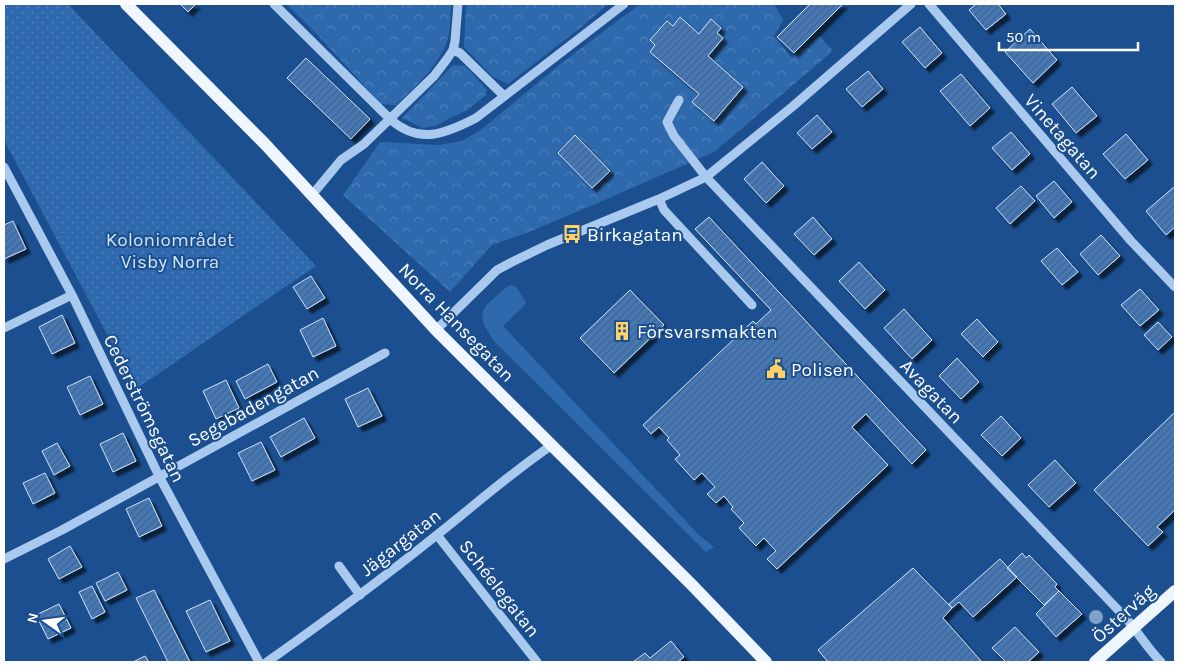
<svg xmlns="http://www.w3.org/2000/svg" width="1179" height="666" viewBox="0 0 1179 666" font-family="Karla,sans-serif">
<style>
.grass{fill:#2e69ad}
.forest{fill:url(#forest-crowns)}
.garden{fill:url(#garden-dots)}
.building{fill:url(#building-hatch);stroke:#cfe3fa;filter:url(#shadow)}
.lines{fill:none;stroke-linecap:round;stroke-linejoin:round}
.minor{stroke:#a9c9ee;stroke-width:9}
.major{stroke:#f0f6ff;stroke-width:12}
.tree{fill:#7ea0ca}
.labels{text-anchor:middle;stroke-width:4;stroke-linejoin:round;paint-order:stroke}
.street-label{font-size:19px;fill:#fff;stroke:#1b4f8f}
.poi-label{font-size:19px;fill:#fff;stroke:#1b4f8f;text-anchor:start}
.park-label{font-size:19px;fill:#cfe3fa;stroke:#1b4f8f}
</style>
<defs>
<pattern id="forest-crowns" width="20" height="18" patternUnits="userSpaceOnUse" patternTransform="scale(1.25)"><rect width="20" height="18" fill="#2e69ad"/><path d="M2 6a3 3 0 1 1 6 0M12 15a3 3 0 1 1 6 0" fill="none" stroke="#4d80b9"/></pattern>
<pattern id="garden-dots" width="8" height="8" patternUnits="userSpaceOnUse" patternTransform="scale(1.25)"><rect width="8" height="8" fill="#2e69ad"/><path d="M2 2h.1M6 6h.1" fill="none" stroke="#4d80b9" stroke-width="1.8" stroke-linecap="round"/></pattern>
<pattern id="building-hatch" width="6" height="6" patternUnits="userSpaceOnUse" patternTransform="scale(1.25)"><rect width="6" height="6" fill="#4478b7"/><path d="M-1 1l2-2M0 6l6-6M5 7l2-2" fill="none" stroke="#486282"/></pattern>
<filter id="shadow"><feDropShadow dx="4.5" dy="4.5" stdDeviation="1" flood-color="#0009"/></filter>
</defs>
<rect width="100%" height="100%" fill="#1b4f8f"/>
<path class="grass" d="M511,285L517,288L526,302L524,306L503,326L698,534L714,547L706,552L495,342C472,312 483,307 508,286Z"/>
<path class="forest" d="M286,4H451C451,18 450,37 444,49C433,71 413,89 396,105L381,104L314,31Z
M466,4H608L584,25L508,84L493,77L464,47Z
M640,4H774L783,20L774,36L792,58L819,36L833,51L714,152L593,205L529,232L492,245L450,292L343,195L380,142L439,145L462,141L482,129L559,65Z
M453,65L465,66L486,89V95L466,111L451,117L436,126L423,128L402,118Z"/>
<path class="garden" d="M4,4H68L316,266L136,389L4,140Z"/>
<path class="building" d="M180,4H196L188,12Z
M810,4H843L794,53L777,37Z
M976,4H998L1006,14L986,30L969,10Z
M680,17L699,34L711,19L721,28L717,33L723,38L708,56L743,87L714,121L692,102L699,94L650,52L655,45L650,40L667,21L673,26Z
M920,27L942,53L925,68L902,42Z
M1030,29L1057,60L1033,83L1005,52Z
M306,58L370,119L351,139L287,78Z
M868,71L883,89L862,107L846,89Z
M961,74L990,108L970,126L940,91Z
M1072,87L1097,116L1076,133L1052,104Z
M817,115L832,132L812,149L797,133Z
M1011,132L1030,154L1012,170L992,148Z
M1126,134L1148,160L1125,179L1103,154Z
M575,135L610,171L592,188L558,153Z
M762,162L784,186L766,203L744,179Z
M1054,181L1072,202L1054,218L1036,196Z
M1021,186L1035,201L1010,224L996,208Z
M1174,187L1175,189V227L1166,235L1146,211Z
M709,217L926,450L912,464L866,414L852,427L888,465L777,569L767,559L776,551L764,538L756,546L739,528L744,523L731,509L733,507L724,496L716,503L707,494L715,487L702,473L694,480L675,459L680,455L667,440L669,438L659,427L651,434L643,425L753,321L756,324L771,310L695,229Z
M813,217L832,239L814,255L794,234Z
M13,221L26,249L4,259V225Z
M1101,235L1120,256L1098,275L1080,254Z
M1057,248L1078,272L1062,285L1041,261Z
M859,262L885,290L865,309L839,281Z
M311,276L325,298L307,309L293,287Z
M1140,289L1159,310L1140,326L1121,305Z
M630,290L664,325L614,373L580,338Z
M904,309L932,340L912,359L884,328Z
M62,315L75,343L52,354L39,327Z
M323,318L336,346L313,357L300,330Z
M977,319L998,342L983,357L961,334Z
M1158,322L1172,337L1158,350L1144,335Z
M957,358L979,382L961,399L939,376Z
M268,364L277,382L245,399L236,381Z
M90,376L103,404L80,415L67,387Z
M226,380L239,408L216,419L203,391Z
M368,388L382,416L358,427L345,399Z
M1175,412V464L1174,465L1175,466V510L1157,527L1163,532L1148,546L1094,490Z
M1001,416L1021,438L1002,456L981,435Z
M304,418L315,438L281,457L270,437Z
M123,433L136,461L113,472L100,444Z
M261,442L275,470L252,481L238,453Z
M57,443L70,466L54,475L42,451Z
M1055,460L1076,483L1049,507L1028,485Z
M45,473L55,493L33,504L23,483Z
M149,498L162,526L139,537L126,509Z
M70,546L82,567L59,579L48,559Z
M1022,553L1026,558L1029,555L1057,584L1055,587L1059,591L1044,605L1007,568Z
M1000,559L1017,577L973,617L959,602L952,608L949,604Z
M913,568L952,608L943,618L982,662H828L818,650Z
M118,572L127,590L105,601L96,583Z
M92,586L105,612L92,619L79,592Z
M154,590L190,662H168L136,598Z
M1059,591L1082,614L1056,637L1036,614Z
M210,600L230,641L206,652L186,611Z
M59,604L71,628L48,639L36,615Z
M1015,627L1039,652L1028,662H1006L992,648Z
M671,641L684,657L678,662H633L645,653L650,658Z
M145,656L149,662H133Z"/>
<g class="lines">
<path class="minor" d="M274,4L390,119C419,145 445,134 476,118L624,4
M929,4L1131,241L1175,287
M453,50L460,53L504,96
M679,100L667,122L674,136L706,177L1121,613C1136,628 1146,647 1161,662
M4,167L72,295L159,476L259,662
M312,195L341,160L364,144L434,76L447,59L453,50L455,41L458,4
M659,199L664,210L752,305
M4,328L72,295
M436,330L497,270L512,262L547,245L659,199L706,177L792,107L911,4
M437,535L537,662
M4,559L62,530L385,353
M339,566L360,595
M267,662C325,621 382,579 438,534C476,504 512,472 552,445"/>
<path class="major" d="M126,4L265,144L436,330L692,585L766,662
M1095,662L1175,591"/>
</g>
<circle class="tree" cx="1096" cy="617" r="7"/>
<defs>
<g id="bus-bare" transform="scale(1.5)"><path d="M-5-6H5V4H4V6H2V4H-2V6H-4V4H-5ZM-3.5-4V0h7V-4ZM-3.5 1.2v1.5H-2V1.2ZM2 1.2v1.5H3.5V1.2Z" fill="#ffd166" stroke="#1b4f8f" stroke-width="2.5" paint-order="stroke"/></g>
<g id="building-bare" transform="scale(1.5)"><path d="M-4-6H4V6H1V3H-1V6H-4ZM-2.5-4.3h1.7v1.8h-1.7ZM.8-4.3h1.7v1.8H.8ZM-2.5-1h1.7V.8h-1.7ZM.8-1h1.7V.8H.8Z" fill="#ffd166" stroke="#1b4f8f" stroke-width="2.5" paint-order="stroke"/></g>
<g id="civic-bare" transform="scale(1.5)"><path d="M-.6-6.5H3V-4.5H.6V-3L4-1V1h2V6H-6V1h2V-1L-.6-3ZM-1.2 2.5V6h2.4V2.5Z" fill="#ffd166" stroke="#1b4f8f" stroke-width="2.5" paint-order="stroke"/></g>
</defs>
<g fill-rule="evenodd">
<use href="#bus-bare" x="572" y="234"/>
<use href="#building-bare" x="622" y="331"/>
<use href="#civic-bare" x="776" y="369"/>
</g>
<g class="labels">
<g class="street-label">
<text transform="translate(1063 136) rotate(49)" y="7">Vinetagatan</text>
<text transform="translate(457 322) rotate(46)" y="7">Norra Hansegatan</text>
<text transform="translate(932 391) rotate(46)" y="7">Avagatan</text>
<text transform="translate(253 406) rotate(-29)" y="7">Segebadengatan</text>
<text transform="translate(145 408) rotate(64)" y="7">Cederströmsgatan</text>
<text transform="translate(400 542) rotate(-38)" y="7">Jägargatan</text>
<text transform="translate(500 588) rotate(52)" y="7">Schéelegatan</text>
<text transform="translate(1123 613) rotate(-42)" y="7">Österväg</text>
</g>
<g class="poi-label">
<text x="587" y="241">Birkagatan</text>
<text x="637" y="338">Försvarsmakten</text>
<text x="791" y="376">Polisen</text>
</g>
<g class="park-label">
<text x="170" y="246">Koloniområdet<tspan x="170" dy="22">Visby Norra</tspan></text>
</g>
</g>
<rect width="1179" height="666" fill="none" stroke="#ffffff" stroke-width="10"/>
<g transform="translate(45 621) rotate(284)" stroke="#1b4f8f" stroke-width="4" paint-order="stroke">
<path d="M0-4L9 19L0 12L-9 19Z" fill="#ffffff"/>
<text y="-8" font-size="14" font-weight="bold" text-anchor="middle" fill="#ffffff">N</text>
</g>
<path d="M999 42v8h139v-8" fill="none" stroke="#ffffff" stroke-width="2.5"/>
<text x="1006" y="42" font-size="15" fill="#ffffff" stroke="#1b4f8f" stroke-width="4" paint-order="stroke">50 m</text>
</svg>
